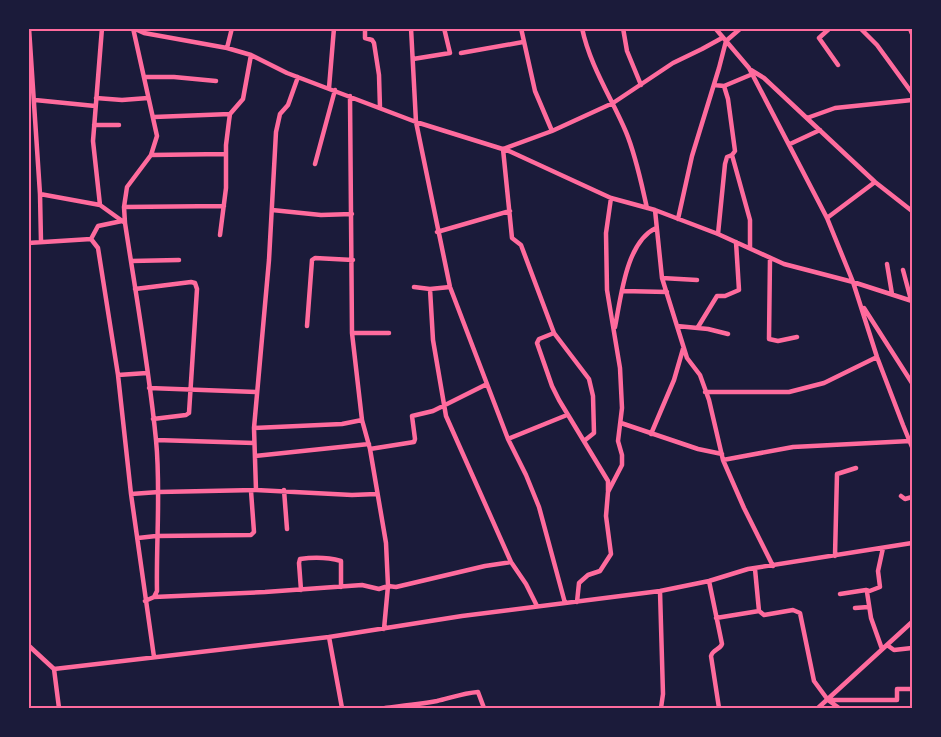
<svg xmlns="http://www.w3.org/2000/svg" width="941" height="737" viewBox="0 0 941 737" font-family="Montserrat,sans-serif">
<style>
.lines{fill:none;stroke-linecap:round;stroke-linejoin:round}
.minor{stroke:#ff6b9d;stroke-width:4.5}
.tertiary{stroke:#ff6b9d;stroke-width:5}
.neatline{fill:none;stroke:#ff6b9d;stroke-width:2}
</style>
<rect width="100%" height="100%" fill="#1b1b3a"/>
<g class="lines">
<path class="minor" d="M29,28L40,194L41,242
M133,28L144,33L227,48L251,55L287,73L416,122L509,151L611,198L655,210L718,234L784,264L853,282L912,301
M365,28V38L372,40L374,43L379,75L380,108
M411,28L416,122L450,287L508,439L526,475L539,507L565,603
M521,28L535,91L552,131
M582,28C590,66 611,97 626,132C636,156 641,182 647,208
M623,28L627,51L641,85
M715,28L749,68L827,218L853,282L877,357L903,425L912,447
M830,28L819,38L838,65
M860,28L877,45L912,93
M227,48L232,28
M461,53L523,42
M413,59L450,53L444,28
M751,70L764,78L875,182L912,211
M144,77H174L216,81
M714,85L724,86L728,99L735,151L732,155L750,220V247
M724,86L755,73
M329,88L334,28
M350,96L352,333L362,420L370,449L386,543L388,586L384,629
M96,98L122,100L148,98
M35,100L95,106
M154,117L230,114
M807,118L835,108L912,100
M94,125H119
M790,144L820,130
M151,155L225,154
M315,164L335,90
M40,194L100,205L125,223C136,295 149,368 156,440C161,490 156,541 157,591L154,597L145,601
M100,205L93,141L102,28
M124,207L224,206
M272,210L321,215L352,214
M655,210L662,278L687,358L700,375L709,400L723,460L744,508L773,566
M827,218L875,182
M678,219L692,156L719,68L726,41L741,28
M125,223L124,207L127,187L151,155L157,136L133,28
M437,232L510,211
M718,234L725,164L727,157L732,155
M220,235L226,188V145L229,121L230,114L243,99L251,55
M91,239L98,226L122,221
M28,243L91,239L98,248L118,375L131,494L154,657
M770,258L769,339L778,341L797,337
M131,261L179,260
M887,264L892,294
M903,270L911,300
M662,278L697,280
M414,287L430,289L450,287
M135,289L191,282L195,283L197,289L189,413L186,415L153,419
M430,289L433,340L446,416L511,562L526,584L537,606
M623,291L667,292
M864,308L912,383
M307,326L312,260L315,258L353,260
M677,326L708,329L728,334
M615,327C621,297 626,242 656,228
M698,327L717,296H725L739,290L736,242
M352,333H389
M554,333L539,339L537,343L552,386L559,400L608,481V491
M118,375L147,373
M149,388L256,392
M705,392H789L824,383L877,357
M621,423L698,449L722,454
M254,428L342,424L362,420
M651,434L674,380L683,349
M508,439L567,415
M156,440L254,443
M584,441L594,433L593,396L589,379L554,333L521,245L512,238L503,149L552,131L613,103L673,63L702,49L722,38
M370,449L414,442L415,439L412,416L433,411L487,384
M255,456L369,444
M723,460L793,447L910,441
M256,490L254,428L269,260L276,132L280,114L288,105L298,77
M284,490L287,529
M131,494L159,492L256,490L352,495L376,494
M901,496L905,499L912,497
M138,538L156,536L251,535L254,532L251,491
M835,556L837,474L856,468
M755,569L759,611L764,615L793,610L800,613L814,681L828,700L839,708
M709,581L722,644C720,650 713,649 711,656L719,708
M301,590L299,563L300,559C314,557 327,557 341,561V587
M660,591L663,694L661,708
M840,594L866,590L869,591
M154,597L265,592L362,585L379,589L388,586L396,587L485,566L511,562
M577,602L579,583L588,575L600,571L611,554L606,516L608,492L622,465V455L618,441L622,408L620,368L607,290L606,233L611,198
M855,608L868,607
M716,618L759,611
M329,637L342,708
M28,645L54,669L59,708
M887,645L894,650L912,648
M882,649L871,618L867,592L880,587L878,571L883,548
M54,669L329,637L462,616L660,591L709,581L748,569L912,543
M828,700H897V689H912
M385,708C402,706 420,704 437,701C450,698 464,693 478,692L484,708
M818,708L912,622"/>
<path class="tertiary" d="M910,28L912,33"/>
</g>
<rect width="941" height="737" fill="none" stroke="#1b1b3a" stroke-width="60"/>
<rect x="30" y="30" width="881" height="677" class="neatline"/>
</svg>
